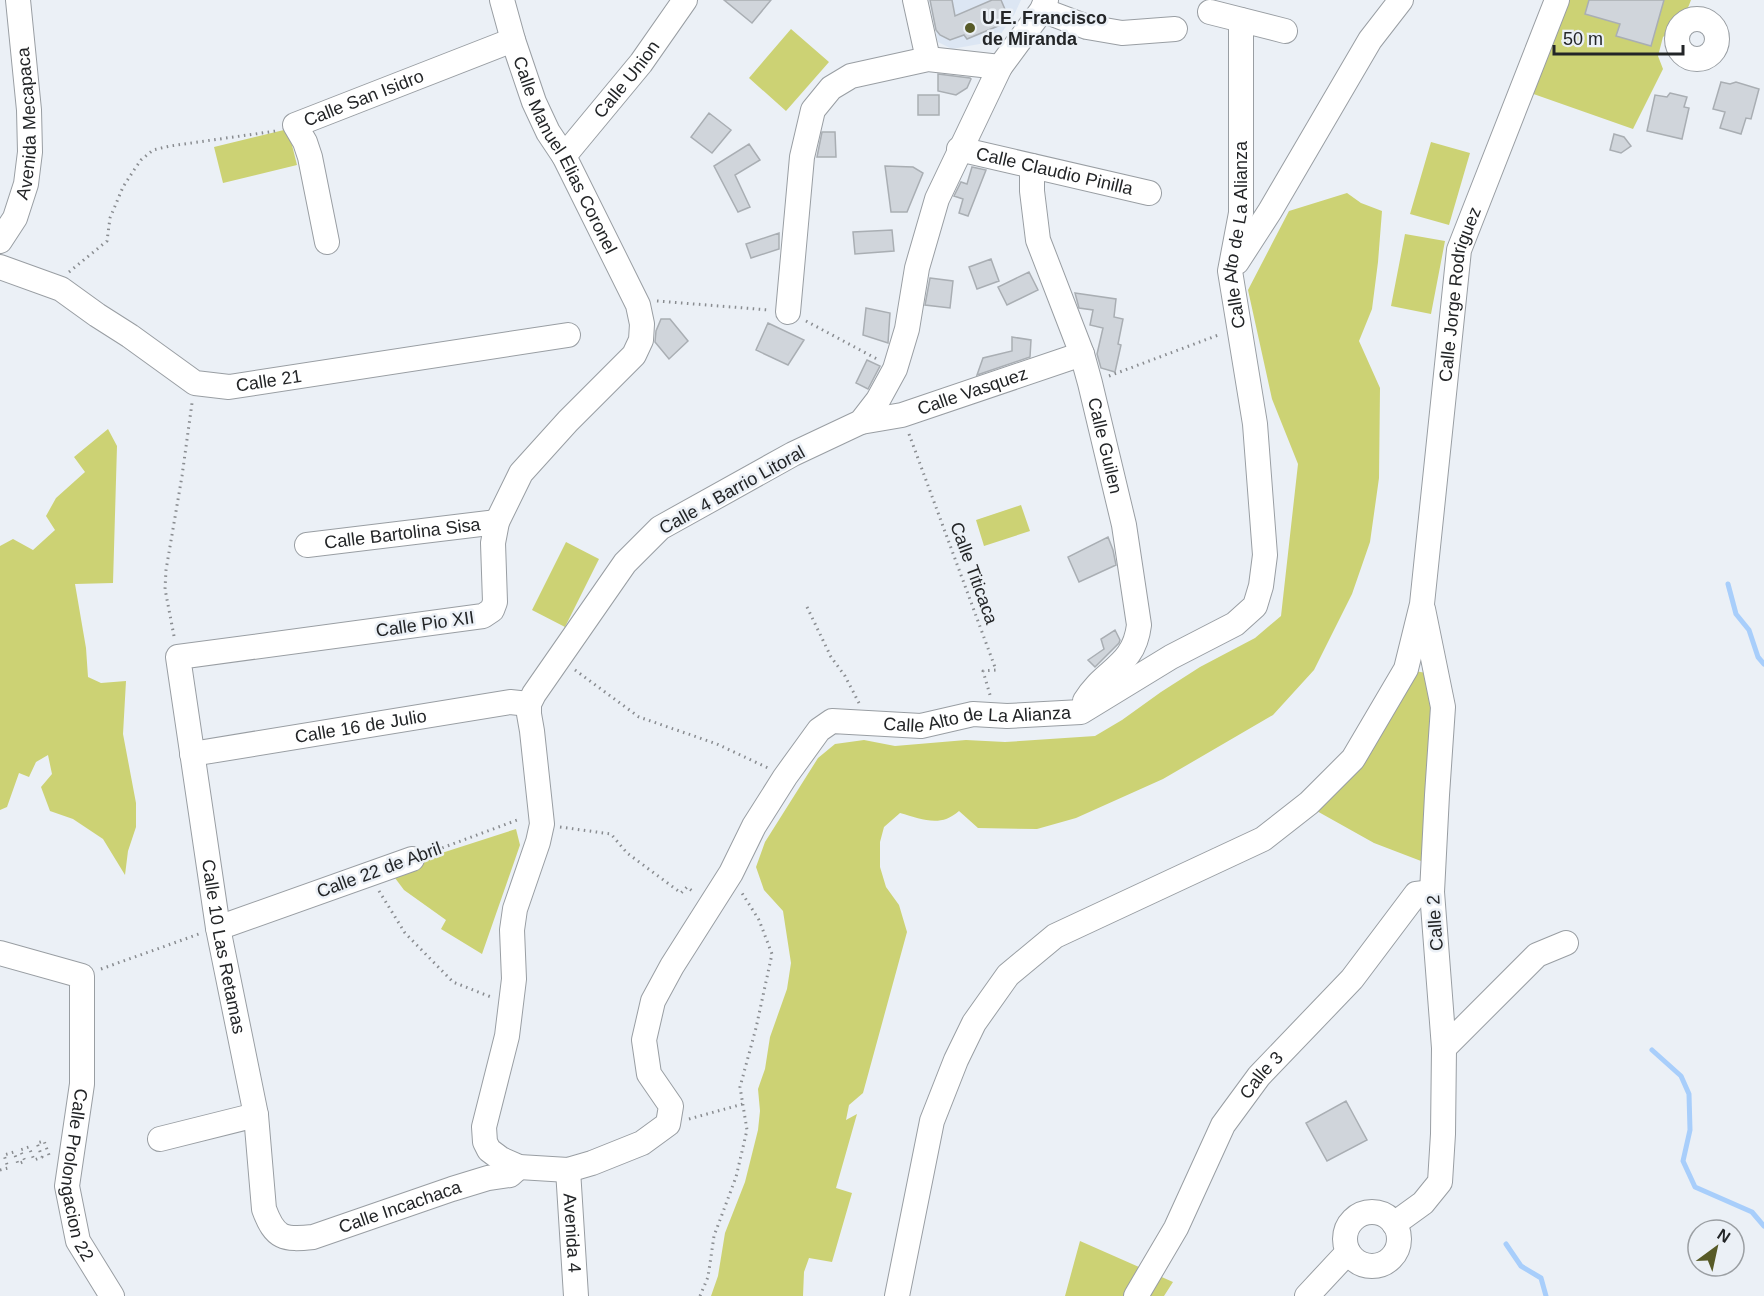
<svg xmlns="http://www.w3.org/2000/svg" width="1764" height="1296" viewBox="0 0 1764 1296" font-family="Helvetica,sans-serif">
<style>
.built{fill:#dce6f3}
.green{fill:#ccd274}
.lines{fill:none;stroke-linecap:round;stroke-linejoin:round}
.stream{stroke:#a8cefb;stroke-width:5}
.building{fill:#d0d5db;stroke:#a9aeb3;stroke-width:1.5}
.minor-casing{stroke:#999ea3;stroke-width:26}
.path{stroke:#898c90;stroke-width:3;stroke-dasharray:1.5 4.5;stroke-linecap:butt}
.minor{stroke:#fff;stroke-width:24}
.poi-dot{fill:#575a27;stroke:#ebf0f6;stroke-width:2}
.labels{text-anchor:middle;stroke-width:5;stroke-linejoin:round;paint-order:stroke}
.poi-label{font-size:18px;font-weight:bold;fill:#232527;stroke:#ebf0f6;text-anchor:start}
.street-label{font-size:18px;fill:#232527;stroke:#ebf0f6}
</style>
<rect width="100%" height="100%" fill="#ebf0f6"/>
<path class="built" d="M929,0H1021L1014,15L996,41L952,49L938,42Z"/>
<path class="green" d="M1564,0H1691C1686,15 1676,28 1663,37L1658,56L1663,69L1633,129L1525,91Z
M791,29L829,62L786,111L749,78Z
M288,129L297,165L223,183L214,147Z
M1431,142L1470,153L1449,225L1410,214Z
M1347,193L1361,203L1382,211L1378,262L1372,309L1359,341L1380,388L1379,478L1370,542L1352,594L1314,670L1273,715L1163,779L1076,818L1037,829L978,828L959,811C940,828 922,819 900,813L884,827L880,842V867L886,887L899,905L907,932L863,1093L849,1105L846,1120L857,1114L836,1188L852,1193L832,1262L809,1258L804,1272L803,1296H711L718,1276L725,1233L745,1182L758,1130L760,1111L758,1089L765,1069L770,1037L787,989L791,963L783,911L764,890L756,867L765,842L818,758L835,744L864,740L895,746L966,740L1005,742L1095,736L1122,720L1161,692L1200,667L1255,638L1281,616L1298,464L1272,399L1248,290L1289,211Z
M1405,234L1445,241L1431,314L1391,306Z
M108,429L117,446L113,583L75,584L86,648L88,677L101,683L126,681L123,734L136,803V827L128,851L125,875L103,839L73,819L50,811L41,787L52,774L48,755L36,762L29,777L19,773L7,807L0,810V546L13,539L33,550L55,530L46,516L56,498L85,472L74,457Z
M1021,505L1030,531L984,546L976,520Z
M566,542L599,559L565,627L532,610Z
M1414,671L1427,673L1432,707L1428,836L1421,861L1374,843L1315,810Z
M516,829L520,845L482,954L441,929L446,920L404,890L389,870Z
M1080,1241L1173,1282L1164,1296H1065Z"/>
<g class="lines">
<path class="stream" d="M1728,584L1736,614L1749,630L1758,657L1764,664
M1652,1050L1681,1076L1689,1094L1690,1130L1683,1161L1695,1187L1752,1212L1764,1226
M1506,1244L1521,1266L1541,1278L1546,1296"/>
</g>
<path class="building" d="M724,0H771L752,23Z
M930,0H952L955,16L992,0H1001L1010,21L967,39L964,35L950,40L940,35L936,30Z
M1589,0H1664L1651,46L1616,36L1620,24L1585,14Z
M938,74L970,78L971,79L967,88L956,95L938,91Z
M1721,82L1730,84L1736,82L1759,89L1751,119L1746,118L1741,134L1720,128L1725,112L1713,109Z
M1670,93L1687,97L1684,107L1689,108L1682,139L1647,131L1655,95L1667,97Z
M918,95H939V115H918Z
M709,113L731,130L712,153L691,137Z
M822,132H835L836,157H817Z
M1614,134L1624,137L1631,146L1621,153L1610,150Z
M749,144L760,160L735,175L750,207L738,212L714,166Z
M885,166L913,167L923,173L907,212H891Z
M972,167L986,170L968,216L959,213L963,199L954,196L961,182L967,184Z
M892,230L894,251L855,254L853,232Z
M779,233V249L751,258L746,244Z
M991,259L999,281L977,289L969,267Z
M1029,272L1038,290L1007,305L998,287Z
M930,278L953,281L950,308L925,305Z
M1075,293L1116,299L1114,317L1123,319L1118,344L1121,345L1115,372L1101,368L1097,354L1103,328L1090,325L1093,310L1079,308Z
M866,308L890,313L888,343L863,335Z
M661,319H670L688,341L669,359L655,342L656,331Z
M768,323L804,340L788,365L756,350Z
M1012,337L1031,340L1030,357L977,375L983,358L1012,351Z
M867,360L880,366L868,389L856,383Z
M1108,537L1113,550L1116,565L1079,582L1068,557Z
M1115,630L1120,640L1119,643L1095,667L1088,660L1104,649L1101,639Z
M1346,1101L1367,1140L1327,1161L1306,1123Z"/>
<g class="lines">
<g class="minor-casing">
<g id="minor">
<path id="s1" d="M502,0L513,40L534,102L548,132L564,156L638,305L642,324L641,340L634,355L568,421L521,473L497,522L493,543L495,602L492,610L483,616L178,657L218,928L256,1115L264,1209C275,1239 284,1240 313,1237L452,1189L488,1178L510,1175L519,1167"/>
<path d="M915,0L928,59"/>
<path id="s2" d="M1046,0L1042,10L1000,67L937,199L917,268L907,329L895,369L878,400L861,422L793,454L660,528L625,563L534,694L529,704V714L532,731L542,824L538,842L515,909L512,930L514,979L507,1036L484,1127L485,1142L489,1150L501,1159L519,1167L568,1170L592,1163L642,1143L668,1124L671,1106L649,1074L644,1040L653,1001L672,966L731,873L754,826L785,777L819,730L832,721L921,726L973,714L1007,716L1081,712L1171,657L1235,624L1255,606L1261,586L1265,555L1255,424L1230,271L1241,213V20"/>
<path d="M1042,10L1087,27L1122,33L1175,29"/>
<path d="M1210,12L1285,31"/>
<circle cx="1697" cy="39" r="20"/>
<path id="s3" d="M959,149L1149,193"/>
<path id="s4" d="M564,156L641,63L685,0"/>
<path id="s5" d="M1032,166V191L1038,240L1082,354L1090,383L1124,525L1139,625C1134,667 1104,669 1085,701"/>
<path id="s6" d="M0,241L15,218L26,184L30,152L29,110L18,0"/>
<path id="s7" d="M327,242L310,157L305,142L295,125L513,40"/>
<path d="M1237,262L1270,211L1370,40L1401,0"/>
<path id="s8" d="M0,267L61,289L97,315L130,336L195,383L229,387L568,335"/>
<path d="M788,312L802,157L813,110L831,88L851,76L928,59L1000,67"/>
<path id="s9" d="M861,422L902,415L1082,354"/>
<path id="s10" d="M307,545L497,522"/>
<path id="s11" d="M192,754L510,702L529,704"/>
<path d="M218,928L412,859"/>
<path id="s12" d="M0,953L82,976V1084L67,1186L78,1241L112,1296"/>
<path d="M1444,1048L1537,955L1566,943"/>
<path d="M160,1139L256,1115"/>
<path id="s13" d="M568,1170L576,1296"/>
<circle cx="1372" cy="1239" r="27"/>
<path d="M1394,1224L1423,1203L1440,1182L1443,1134L1444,1048L1432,892L1437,795L1443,707L1423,609"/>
<path id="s14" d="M897,1296L932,1121L956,1060L974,1023L1008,975L1055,936L1263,839L1309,803L1353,759L1406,669L1422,604L1459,250L1557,0"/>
<path id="s15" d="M1136,1296L1176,1228L1223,1125L1259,1076L1352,979L1416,894L1432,892"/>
<path d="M1307,1296L1348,1252"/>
</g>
</g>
<path class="path" d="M69,272L107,241L110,218L123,187L134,170L141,160L153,150L170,146L276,131
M657,301L769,310
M806,321L877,359
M1109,376L1221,334
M909,434L996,670L983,671L990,695
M807,607L831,657L845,676L859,703
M174,636L165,589L166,570L182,476L192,403
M575,670L639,717L717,744L768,768
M560,827L611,834L627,853L681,893L687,887L695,893
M431,852L520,819
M379,891L405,933L453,982L491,997
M101,969L199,934
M689,1119L743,1104
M0,1170L8,1168L4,1155L14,1152L18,1164L25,1161L20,1150L29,1147L34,1160L42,1157L37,1143L44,1141L49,1155L52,1154
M700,1296L708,1277L714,1236L736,1177L747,1130L740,1087L756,1028L772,954L759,920L742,893"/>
<use href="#minor" class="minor"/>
</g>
<circle class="poi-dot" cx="970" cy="28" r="6"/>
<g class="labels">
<g class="poi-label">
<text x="982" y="24">U.E. Francisco<tspan x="982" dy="21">de Miranda</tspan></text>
</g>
<g class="street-label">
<text dy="6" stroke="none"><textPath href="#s4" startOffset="99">Calle Union</textPath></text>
<text dy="6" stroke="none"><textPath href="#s7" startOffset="196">Calle San Isidro</textPath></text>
<text dy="6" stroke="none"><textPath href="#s6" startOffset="124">Avenida Mecapaca</textPath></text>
<text dy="6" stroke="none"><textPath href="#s1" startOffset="168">Calle Manuel Elias Coronel</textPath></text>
<text dy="6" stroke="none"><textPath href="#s3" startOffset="98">Calle Claudio Pinilla</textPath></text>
<text dy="6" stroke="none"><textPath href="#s2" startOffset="2860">Calle Alto de La Alianza</textPath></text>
<text dy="6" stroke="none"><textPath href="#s14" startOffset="1239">Calle Jorge Rodriguez</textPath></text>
<text dy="6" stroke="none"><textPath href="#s8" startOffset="303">Calle 21</textPath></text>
<text dy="6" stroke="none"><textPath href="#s9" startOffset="116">Calle Vasquez</textPath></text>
<text dy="6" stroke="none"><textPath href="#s5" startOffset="291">Calle Guilen</textPath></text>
<text transform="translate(732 490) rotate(-29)" y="6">Calle 4 Barrio Litoral</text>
<text dy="6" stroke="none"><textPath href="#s10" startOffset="96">Calle Bartolina Sisa</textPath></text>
<text transform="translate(974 573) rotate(70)" y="6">Calle Titicaca</text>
<text transform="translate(425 624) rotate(-8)" y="6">Calle Pio XII</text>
<text dy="6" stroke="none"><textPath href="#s2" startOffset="2176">Calle Alto de La Alianza</textPath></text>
<text dy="6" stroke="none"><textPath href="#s11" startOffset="171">Calle 16 de Julio</textPath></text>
<text transform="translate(379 870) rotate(-20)" y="6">Calle 22 de Abril</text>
<text transform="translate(1435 923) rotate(-94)" y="6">Calle 2</text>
<text dy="6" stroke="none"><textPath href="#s1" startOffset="1306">Calle 10 Las Retamas</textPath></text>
<text dy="6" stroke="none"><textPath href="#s15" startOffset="255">Calle 3</textPath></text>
<text dy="6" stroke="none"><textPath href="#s12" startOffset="286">Calle Prolongacion 22</textPath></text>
<text dy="6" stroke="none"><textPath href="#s1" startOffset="1728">Calle Incachaca</textPath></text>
<text dy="6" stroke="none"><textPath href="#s13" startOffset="63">Avenida 4</textPath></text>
</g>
</g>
<g transform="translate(1716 1248) rotate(33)"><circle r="28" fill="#ebf0f6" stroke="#9b9fa3" stroke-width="1.5"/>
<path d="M0-4.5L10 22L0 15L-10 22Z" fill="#575a27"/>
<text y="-9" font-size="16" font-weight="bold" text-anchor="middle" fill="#232527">N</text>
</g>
<path d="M1554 45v9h129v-9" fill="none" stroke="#232527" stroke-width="3"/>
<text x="1563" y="45" font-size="18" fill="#232527" stroke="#ebf0f6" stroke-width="4.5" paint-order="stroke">50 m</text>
</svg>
